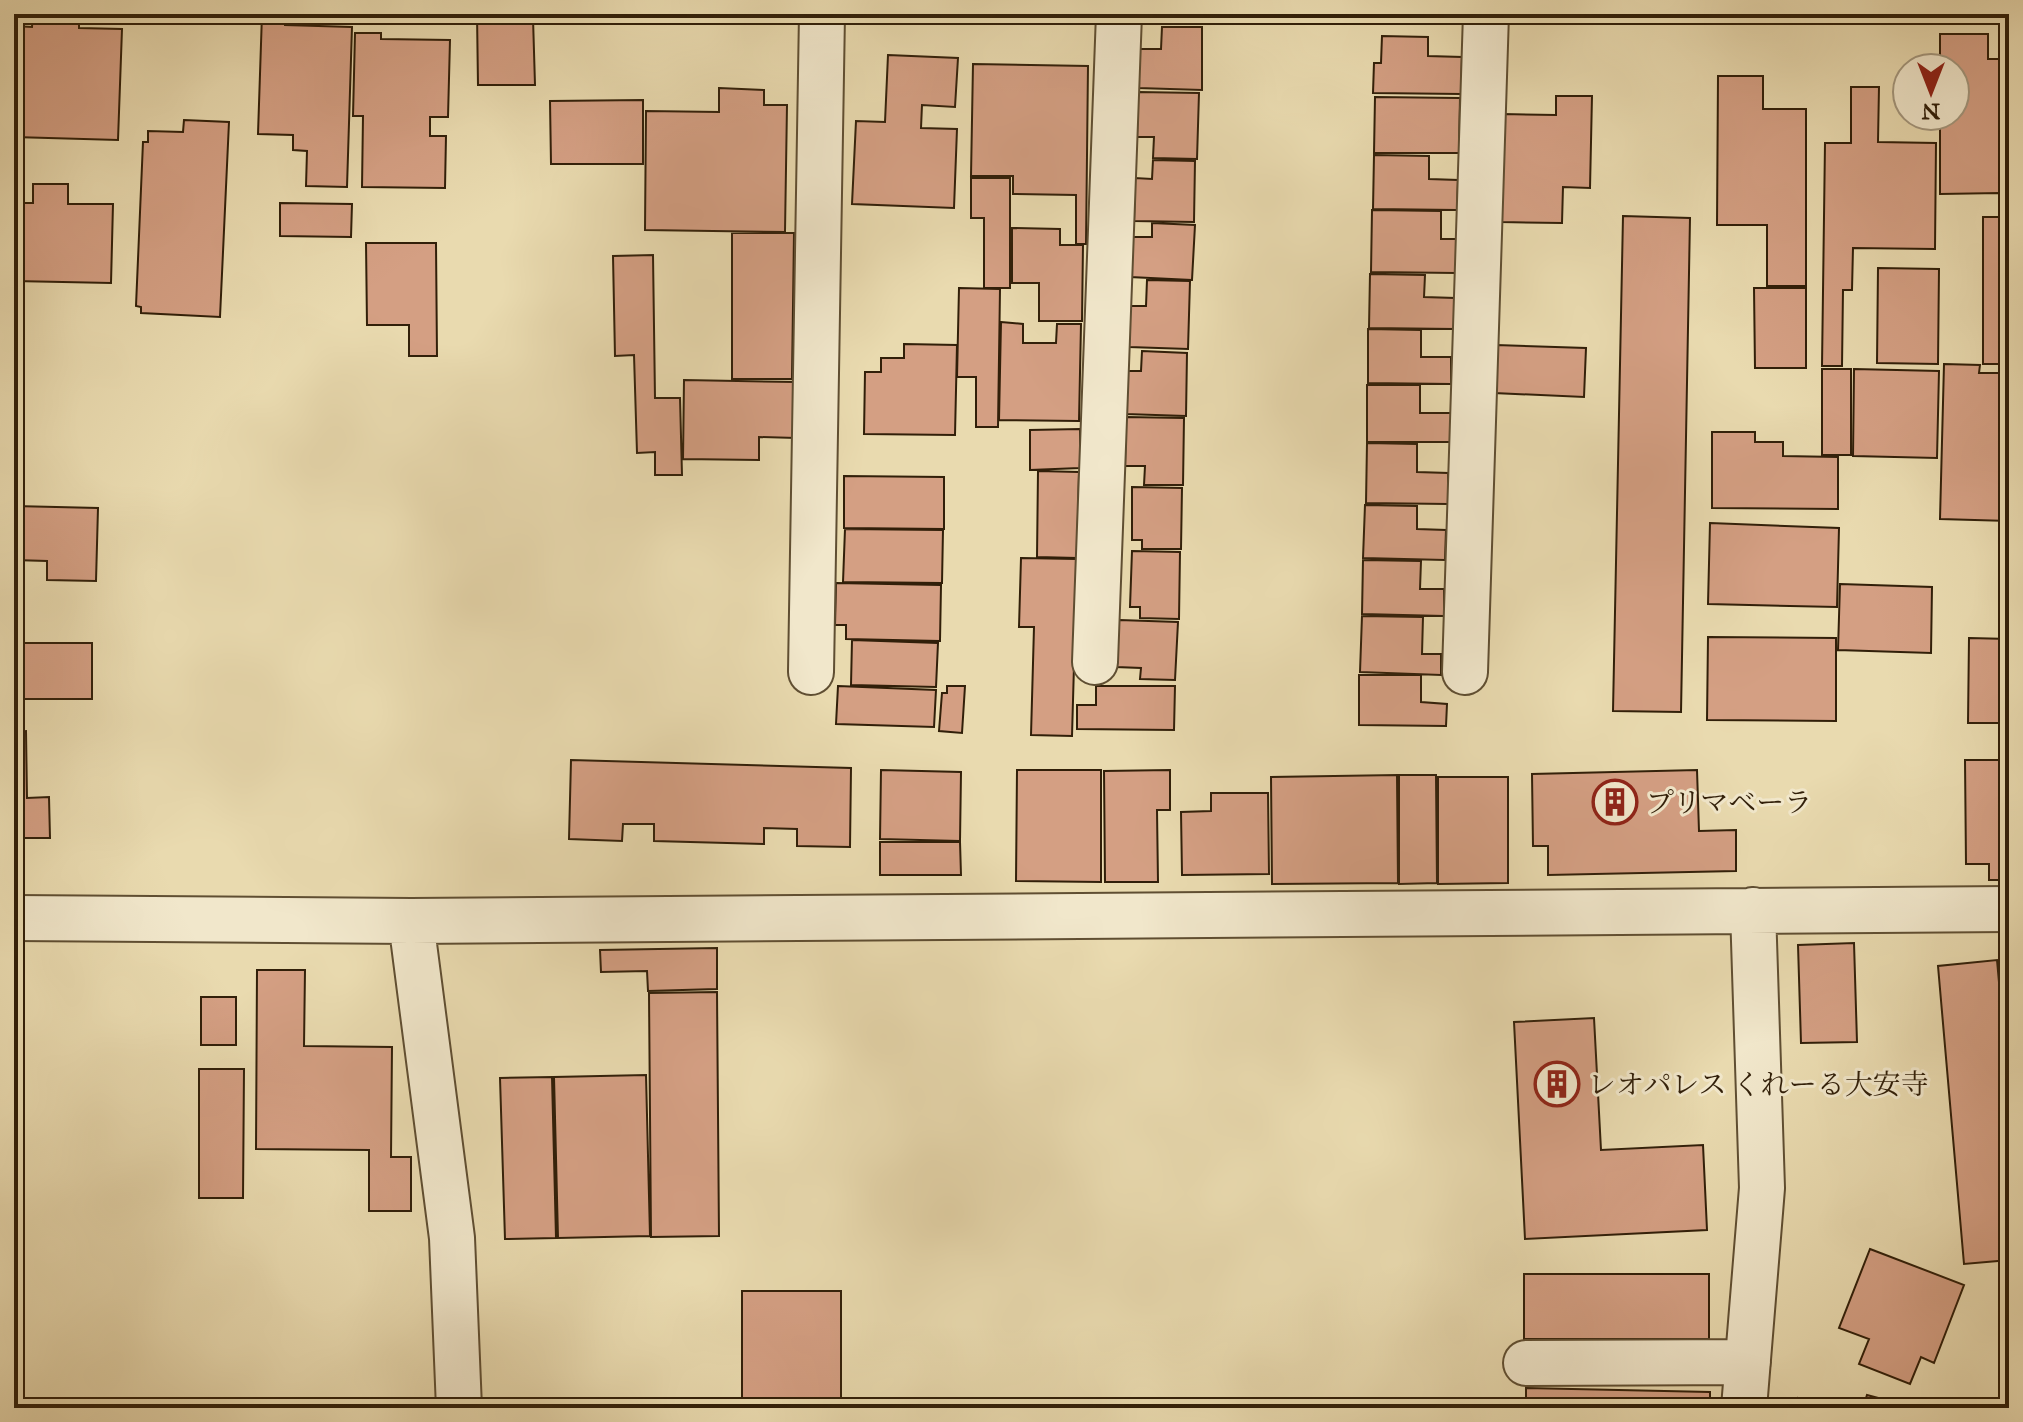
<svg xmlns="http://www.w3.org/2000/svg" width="2023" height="1422" viewBox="0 0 2023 1422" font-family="'IM FELL Great Primer','Noto Serif JP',serif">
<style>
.building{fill:#d49f83;stroke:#311f09;stroke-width:2}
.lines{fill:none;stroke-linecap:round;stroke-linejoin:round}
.minor-casing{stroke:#5f4e32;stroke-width:48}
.minor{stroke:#f1e7cb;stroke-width:44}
.labels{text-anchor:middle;stroke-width:6;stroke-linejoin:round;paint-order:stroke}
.poi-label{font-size:28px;fill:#311f09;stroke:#f1e7cb;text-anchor:start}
</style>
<rect width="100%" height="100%" fill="#e9daaf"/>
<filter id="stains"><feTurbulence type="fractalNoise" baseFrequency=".0025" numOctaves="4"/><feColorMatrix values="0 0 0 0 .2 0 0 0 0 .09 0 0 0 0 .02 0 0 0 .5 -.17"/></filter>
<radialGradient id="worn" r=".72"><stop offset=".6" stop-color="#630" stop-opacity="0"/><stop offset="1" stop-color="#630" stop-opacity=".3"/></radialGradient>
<path class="building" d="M33,14L79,15V28L122,29L118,140L14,137V26L32,27Z
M262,14H285V25L352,27L347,187L306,186L307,151L293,150V135L258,134Z
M477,14H538V18H533L535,85H478Z
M1162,27H1202V90L1138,88V49H1161Z
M355,33H381V39L450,40L448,117H430V136H446L445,188L362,187L363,116H353Z
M1940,34H1988V59H2009V364H1983V217H2000V193L1940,194V116H1955V68H1940Z
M1382,36L1428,37V56L1462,57L1461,94L1373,93L1374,63H1381Z
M888,55L958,58L955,107L922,105L921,128L957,129L954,208L852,204L856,121L885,122Z
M973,64L1088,66L1086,244H1076V195L1013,194V176H971Z
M1718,76H1763V109H1806V286H1767V225H1717Z
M1851,87H1879L1878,142L1936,143L1935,249L1853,248L1852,290H1843L1842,366H1822L1825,143H1851Z
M719,88L764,90V105H787L785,232L645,230L646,111L719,112Z
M1138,92L1199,93L1197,159L1153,158L1154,137H1137Z
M1556,96H1592L1590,188L1563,187L1562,223L1501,222L1503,114L1556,115Z
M1375,97L1460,98L1459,153H1374Z
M643,100V164H551L550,101Z
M184,120L229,122L220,317L141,313V307L136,306L143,142H148V131L183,132Z
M1374,155L1429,156V179L1458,180L1457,210L1373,209Z
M1153,160L1195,161L1194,222L1134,221L1135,178L1152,179Z
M971,178H1010V288H984V218H971Z
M33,184H68V204H113L111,283L14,281V203H33Z
M280,203L352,204L351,237L280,236Z
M1372,210L1441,211V239H1456V273L1371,272Z
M1623,216L1690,218L1681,712L1613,711Z
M1152,223L1195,225L1192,280L1130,277L1132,237H1152Z
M1012,228L1060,229V245H1083L1082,321H1039V283H1012Z
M732,233H794L792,379H732Z
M366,243H436L437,356H409V325H367Z
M653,255L655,398H680L682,475H655V452L637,453L634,355L615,356L613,256Z
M1878,268L1939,269L1938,364L1877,363Z
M1370,274L1425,275L1424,297L1455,298V329L1369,328Z
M1147,280L1190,281L1188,349L1129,347L1130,306H1146Z
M959,288L1000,289L998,427H976V377H957Z
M1754,288H1806V368H1755Z
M1001,322L1023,324V343H1056L1057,324H1081L1079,421L999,420Z
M1368,329L1421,330V357H1451V384L1368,383Z
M904,344L957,345L955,435L864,434L865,372H881V358H904Z
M1496,345L1586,348L1584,397L1494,393Z
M1142,351L1187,353L1186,416L1125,414L1127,371H1141Z
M1944,364L1980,365L1979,373H2009V521L1940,519Z
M1822,369H1851V455H1822Z
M1854,369L1939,371L1937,458L1853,456Z
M684,380L797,382L796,438L759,437V460L683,459Z
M1367,385H1420V413H1452L1453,442H1367Z
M1126,417L1184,418L1183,485H1144L1145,466H1125Z
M1080,429V468L1030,470V430Z
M1712,432H1755V442H1783V456L1838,457V509L1712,508Z
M1367,443L1417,444V472L1448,473V504L1366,503Z
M1038,471L1079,472L1077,558L1037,557Z
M844,476L944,477V529L844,528Z
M1132,487L1182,488L1181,549H1142V540H1132Z
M1365,505L1417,506V529L1446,530L1445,560L1363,558Z
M14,506L98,508L96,581L47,580V561L14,560Z
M1710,523L1839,528L1837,607L1708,604Z
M845,529L943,530L942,583L843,582Z
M1132,551L1180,552L1179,619L1140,618V607H1130Z
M1021,558L1077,559L1072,736L1031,735L1034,627H1019Z
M1363,560L1421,561L1420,589H1444V616L1362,614Z
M836,583L941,585L940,641L846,639V625H835Z
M1840,584L1932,587L1931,653L1838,650Z
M1362,616L1423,617L1422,654H1441V675L1360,672Z
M1119,620L1178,622L1175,680L1140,679L1141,668L1116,667Z
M1708,637L1836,638V721L1707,720Z
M1969,638L2009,639V723H1968Z
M852,640L938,643L936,687L851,685Z
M14,643H92V699H14Z
M1359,675H1421V702L1447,704L1446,726L1359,725Z
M838,686L936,690L934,727L836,724Z
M947,686H965L962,733L939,731L942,693H947Z
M1096,686H1175L1174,730L1077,729V705H1096Z
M26,731L27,798L49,797L50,838H14V732Z
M571,760L851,768L850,847L797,846V829L764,828V844L654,841V824H623L622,841L569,839Z
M1965,760H2009V880H1989V864H1966Z
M881,770L961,772L960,841L880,839Z
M1017,770H1101V882L1016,881Z
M1170,770V810H1157L1158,882H1105L1104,771Z
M1697,770L1699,831L1736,830V871L1548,875V846H1533L1532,774Z
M1397,775L1398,883L1272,884L1271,777Z
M1399,775H1436L1437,883L1399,884Z
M1438,777H1508V883L1438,884Z
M1211,793H1268L1269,874L1182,875L1181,812L1211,811Z
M880,842H960L961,875H880Z
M1854,943L1857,1042L1801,1043L1798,945Z
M717,948V989L648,991L647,971L601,972L600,950Z
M1997,960L2009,1093V1260L1964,1264L1938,966Z
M257,970H305L304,1046L392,1047L391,1157H411V1211H369V1150L256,1149Z
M717,992L719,1236L651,1237L649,993Z
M201,997H236V1045H201Z
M1594,1018L1601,1150L1703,1145L1707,1230L1525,1239L1514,1022Z
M199,1069H244L243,1198H199Z
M646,1075L650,1236L558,1238L554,1077Z
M552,1077L556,1238L505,1239L500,1078Z
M1870,1249L1964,1285L1934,1363L1921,1357L1910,1384L1859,1364L1869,1339L1839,1328Z
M1524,1274H1709V1339H1524Z
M742,1291H841V1408H742Z
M1526,1388L1710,1392V1408H1526Z
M1867,1395L1916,1408H1863Z
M1798,1398L1835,1408H1796Z"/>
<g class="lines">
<g class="minor-casing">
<path id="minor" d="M1095,662L1119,14
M811,672L822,14
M1465,672L1486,14
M14,918L411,921L2009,909
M411,921L452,1238L459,1408
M1526,1363L1748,1362
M1744,1408L1762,1188L1753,910"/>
</g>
<use href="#minor" class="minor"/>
</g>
<defs>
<g id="building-ring" transform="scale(2.3)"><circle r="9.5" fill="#f1e7cb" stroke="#8f2418" stroke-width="1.5"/><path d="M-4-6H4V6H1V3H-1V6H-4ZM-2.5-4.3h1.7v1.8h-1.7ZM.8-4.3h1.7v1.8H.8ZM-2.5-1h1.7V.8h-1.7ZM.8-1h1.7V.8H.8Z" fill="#8f2418"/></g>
</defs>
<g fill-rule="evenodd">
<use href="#building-ring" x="1615" y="802"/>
<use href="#building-ring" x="1557" y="1084"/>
</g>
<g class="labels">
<g class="poi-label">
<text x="1646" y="812">プリマベーラ</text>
<text x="1588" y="1094">レオパレス くれーる大安寺</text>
</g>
</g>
<rect width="2023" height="1422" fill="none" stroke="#e9daaf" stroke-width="48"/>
<rect x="16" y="16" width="1991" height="1390" fill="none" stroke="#311f09" stroke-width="4"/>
<rect x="24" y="24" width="1975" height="1374" fill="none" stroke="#311f09" stroke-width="2"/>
<g transform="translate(1931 92) rotate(180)"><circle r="38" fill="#f1e7cb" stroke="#a4977d" stroke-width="2"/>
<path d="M0-6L14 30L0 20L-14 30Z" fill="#8f2418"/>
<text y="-12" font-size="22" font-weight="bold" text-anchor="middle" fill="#311f09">N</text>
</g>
<rect width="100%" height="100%" filter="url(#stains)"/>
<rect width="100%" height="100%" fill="url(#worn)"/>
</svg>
